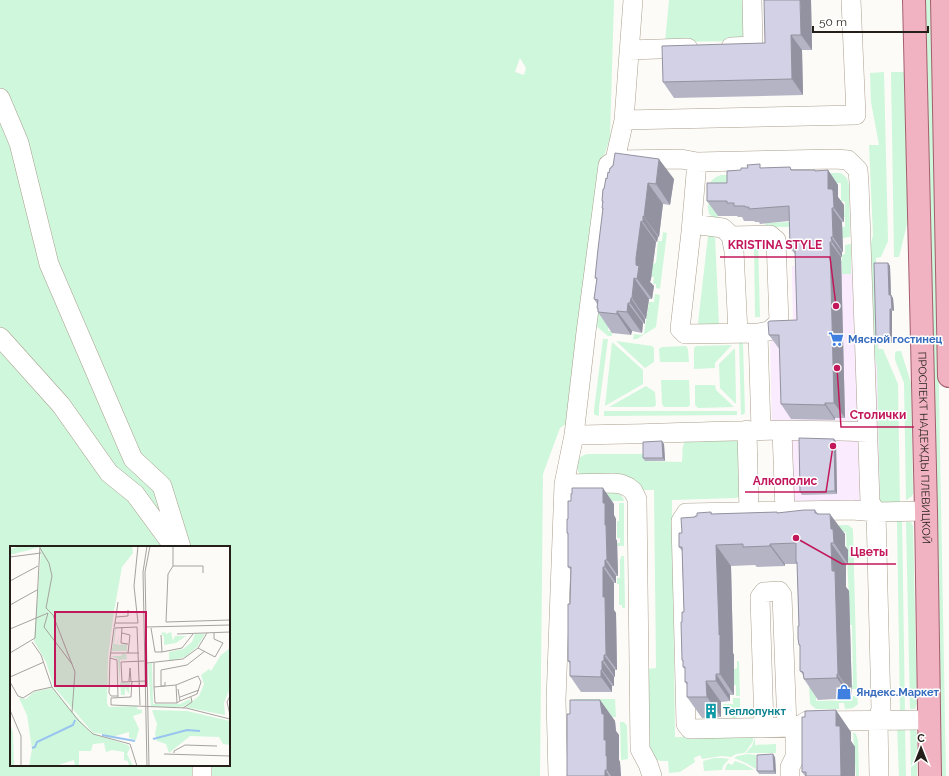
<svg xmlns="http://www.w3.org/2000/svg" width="949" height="776" viewBox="0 0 949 776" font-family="Raleway,sans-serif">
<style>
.commercial{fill:#faebfe}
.green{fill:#cef7dc;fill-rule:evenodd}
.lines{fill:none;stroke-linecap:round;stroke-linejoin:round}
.minor-casing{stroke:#aa9f8d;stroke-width:20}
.major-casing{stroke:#a35f6d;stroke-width:24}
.minor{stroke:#fff;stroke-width:19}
.major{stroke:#f1b3c2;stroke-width:22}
.wall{fill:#b5b4c5}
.shaded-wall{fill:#9392a0}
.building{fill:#d2d1e5;stroke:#9392a0}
.labels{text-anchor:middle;stroke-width:3;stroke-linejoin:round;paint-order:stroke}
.shop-label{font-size:11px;font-weight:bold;fill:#366cbe;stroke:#fff;text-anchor:start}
.street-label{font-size:11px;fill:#241f19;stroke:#fff}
.culture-label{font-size:11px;font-weight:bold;fill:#0d838f;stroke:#fff;text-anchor:start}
.inset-river{fill:none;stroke:#99c4ef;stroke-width:2}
.inset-road{fill:none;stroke:#a6a39e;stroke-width:1}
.view{fill:#c2185b;fill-opacity:0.15;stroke:#c2185b;stroke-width:2}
.inset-edge{fill:none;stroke:#241f19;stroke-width:2}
.leader{fill:none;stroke:#c2185b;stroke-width:1.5}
.callout-dot{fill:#c2185b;stroke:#fff;stroke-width:1.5}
.callout-label{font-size:12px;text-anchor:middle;font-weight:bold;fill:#c2185b;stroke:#fff;stroke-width:3;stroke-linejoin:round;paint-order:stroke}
</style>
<rect width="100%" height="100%" fill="#fdfbf7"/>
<path class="commercial" d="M877,264L882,502L791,504L772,431L770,334L793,333L792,266Z"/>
<path class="green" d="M0,0H614L610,138L604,156L581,315L569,422L560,428L543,474L540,776H0ZM520,58L526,68L524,75L515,72ZM11,547H229V765H11Z
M669,0H747V41L665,42Z
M925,0H931L934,120L946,776H941Z
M884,72L888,241L881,257L876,258L878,349H883L898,384L900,504H880L877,367L871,337L869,251L873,235L869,145H879L871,102L870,73Z
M891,72H904L908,220L899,257H894Z
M803,173H840C845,175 848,179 849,185L850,237L842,238V227H845V217H844L845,204L844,201H841V183H826Z
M721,175H755L718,190V217H713L709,214L708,208L710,183C713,178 716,177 721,175Z
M613,207L609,322L608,331H612V336H608L596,326Z
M791,222L800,227H765V223Z
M663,232L667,233L660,289L656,288V284H653L654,277H651L653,264L656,263L658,241H662Z
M708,236H715L719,325L699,326L698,323Z
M754,241H758L760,317H755Z
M851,244V274H842V265H839V261H842V255L845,254V245Z
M655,294L660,295L656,327L637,339H633L634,334L641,335L644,334L649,302H654Z
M603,339H608L599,407V416L595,415L594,414V410Z
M616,341L652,346L654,348V362L645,368Z
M739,341L743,342V344L745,412L744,414L741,415Z
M612,342L643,370V384L605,406Z
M732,345L715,363V368L694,369V348L696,346Z
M686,346L688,349L689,362H660L659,349L662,347Z
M735,348L736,404L720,388L719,364Z
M897,351H901L911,383L913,494L911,497L906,500L904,383L895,360V353Z
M661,380H689L690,405L688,407H664L662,404Z
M695,385H715L716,390L734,407L698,408L695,405Z
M646,386L655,392L656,405L654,407H609Z
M604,411H737V415L604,416Z
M739,437L741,496L736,498L672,500L675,737L753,736V741L747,750L744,753L736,754L731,757L722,756L702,759L700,755L694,758L695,762L680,772L669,773L668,761C660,761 655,761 649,755L648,669L656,668L654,490H641L583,476L578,472C576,463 578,456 587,454H645V461L682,462C683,454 681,446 686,440Z
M583,492L615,493C620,494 623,496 624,501H576Z
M619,503H624V546H617V543H620V538H617V521H619Z
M897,520H902L905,712H900Z
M906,522H911L913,526L917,703L915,709H910Z
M848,525L853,529L857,689H850V686L853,685L852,625H850L846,532L834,533L797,526Z
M621,556H624L625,608H622V605H619V584H617V578H620V559L621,558Z
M737,661H739L740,696H736V685H734L732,670L737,668Z
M809,686H813V694H816V701L852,700L853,696H857L858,704L853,708L845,709L844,703H839V709H816L810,704Z
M733,698H740V713L736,718H732L731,709H723V704H733Z
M574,699H615L616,717H574Z
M620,722H624L627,726L628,759L621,760Z
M897,726H905L906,776H899Z
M910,727L915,728L917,733V776H911Z
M853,732L856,734L858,740L859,776H856Z
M755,737V745L776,744V753H746L752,746Z
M748,754L756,755V769L746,763L734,758L737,756Z
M714,758H722L729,759L723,766L722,770L704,771L703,761Z
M735,761L744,764L754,770H725L726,766L728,763L732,765Z"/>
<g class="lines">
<g class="minor-casing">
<path id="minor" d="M731,47L753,46L752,0
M629,50L688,48
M0,98L19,143L49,264L133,459L162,486L181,547
M624,120L633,0
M615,160L624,120L856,115L851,0
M697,162L691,232L680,329L685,334L758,333
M692,224L723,228L731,236L770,235L776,240L779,322L769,331L758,333L761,430
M731,236L734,251L738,333
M0,337L61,405L109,473L135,494L174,547
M747,430L749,512
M782,431L785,511
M574,435C672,434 770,427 868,432
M564,484L613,483L621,484L628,487L633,491L637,499L640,749L648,764L652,776
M926,511L876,512L852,510L686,513L681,521L686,724L690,729L797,727L807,721L929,720
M764,727L760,597L764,592L779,591L782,595L787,727
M202,765V776
M558,776L556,700L564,484L574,435L586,332L608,165L615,160L681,159L697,162L835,159L848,160L858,170L859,183L870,502L876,512L881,709L878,720L879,776
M790,776V767L795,757V737L797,727"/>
</g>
<g class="major-casing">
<g id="major">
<path id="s1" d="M914,0L926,511L930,776"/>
<path d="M942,0L949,376"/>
</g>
</g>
<use href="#minor" class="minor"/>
<use href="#major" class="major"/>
</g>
<path class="wall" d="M811,0L812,50H802L803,95L674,98L663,82L765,43Z
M790,167L792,170L815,171L828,170L838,185V197L844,205V222H842L843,252H842V257H841L845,418H835V420L791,419L781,404L780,350L769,335L797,320L795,254L790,248L789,221L760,224L759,222H755L754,221H744L742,217H738L737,216H718L707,201L727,183L763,168Z
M674,179L670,205L663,204L659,237H658L657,242H656L651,279L650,282L654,286L652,299H649L646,319H645V324L643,323L642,333L632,331L631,335L612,333L598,312V310L597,308V304L594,299L597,280L595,278L603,210L602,208V201L603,189Z
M888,263L890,266L891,295L893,298L894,311H892V343H878L876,340Z
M836,442L837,494L802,495L800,492Z
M664,444L665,461H645L643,458Z
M571,501L614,504V515L616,519V539L617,541L618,576H616V583H614V610L616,613L617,670H615V677H614V686H612V692H581L570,676V664L568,661L570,604L571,570L568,567V535L567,533Z
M815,510L818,514L845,534V546L848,550V564H846V587L849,591L852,695H851V698L818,700L804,679V676L800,671V646L799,645V626L797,564H785V566L757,567L755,565L731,566L733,648V653L734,655V695H730V701L721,702V717L702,718L687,697V685L685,682V669L683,667V662L682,660V622L684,612L682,551L679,547L682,533L695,517L711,512L712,514L777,512L778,513Z
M600,700L615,721L616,731L619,735V760L620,762L621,776H567L570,714Z
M851,732V741L855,747V776H805L802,772Z
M775,757L776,774H759L757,771Z"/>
<path class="shaded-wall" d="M800,0H811L812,50L801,35Z
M791,35L802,50L803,95L792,79Z
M659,159L674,179L670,205L656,184Z
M828,170L838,185V197L844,205V222L834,208L828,189Z
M648,183L663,204L659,237L644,217Z
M832,208L842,222L843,252L833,237Z
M643,216L658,237L657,242L643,222Z
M641,221L656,242L651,279L650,282L654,286L652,299L637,279L636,265V258Z
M831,237L842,252V257L832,242Z
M830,242L841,257L845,418L834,403Z
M888,263L890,266L891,298L889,295Z
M634,278L649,299L646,319L632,298Z
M891,295L893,298L894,311L892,309Z
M631,298L645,319V324L630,303Z
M628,303L643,323L642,333L627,312Z
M890,309L892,311V343L890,340Z
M617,311L632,331L631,335L617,314Z
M825,403L835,418V420L825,405Z
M834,439L836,442L837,494L835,491Z
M662,441L664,444L665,461L663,458Z
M603,488L614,504V515L616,519V539L617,541L618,576L607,560L605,525L603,503Z
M830,514L845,534V546L848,550V564L834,543L831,529Z
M831,543L846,564V587L849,591L852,695L838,674Z
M770,544L785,564V566L770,546Z
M716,545L731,566L733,653L734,655V695L720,674Z
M605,560L616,576V583L605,567Z
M603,567L614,583V610L616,613L617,670L606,655L603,597Z
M604,655L615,670V677L604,661Z
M602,661L614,677V686L602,670Z
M601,670L612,686V692L601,677Z
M716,674L730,695V701L716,681Z
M837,674L851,695V698L837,678Z
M706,681L721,702V717L707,697Z
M600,700L615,721L616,731L619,735V760L620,762L621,776H611L607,770Z
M836,710L851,732V741L855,747V776H841L836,726Z
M773,754L775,757L776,774L774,771Z
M605,770L609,776H605Z"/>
<path class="building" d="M764,0H800L801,35H791L792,79L663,82L662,46L765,43Z
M615,153L659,159L656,184L648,183L644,217L643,216V222L641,221L636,258V265L639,266L637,279L634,278L632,298H631L630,303H628L627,312L617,311V314L598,312V308H597L598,300L594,299L597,278H595L598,249L603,208H602L603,201H602L603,189H604L606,178L607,179L608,172L609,173L610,168H611L612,166H613Z
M760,164V168L790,167L791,170H815V171L828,170V189H832V190H833L834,208H832L833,237H831L832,242H830L834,403H825V405L781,404L779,335H769L768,322L770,321L797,320L795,248H790L789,206L749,209V207H745V206H734V203H727V201H707V183H727V171L741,170V168H748L747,165Z
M874,263H888L889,295H891L892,309H890V340H876Z
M799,438L834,439L835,491L800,492Z
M662,441L663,458H643V442Z
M572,488H603V503H605V525H606L607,560H605V567H603V597H605L606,655H604V661H602V670H601V677L570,676V661H568V604H570L571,567H568V533H567V519H568V501H571V494H572Z
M804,510H815V513H817V514H830L831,529H833L834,543H831L832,571H835L838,674H837V678L804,679L803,672L800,671V645H799L798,638V626H799L797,562H796V543L770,544V546L743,547V544L716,545L719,628V635L720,634V674H716V681H706L707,697H687V682H685V667H683V660H682L681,622H682V612H684L682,547H679V533H682L681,518L695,517V516H697V513L711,512V514L777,512V513Z
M570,700H600L602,714H604V740H606V756H607V770H605V776H567V714H570Z
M836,710V726H840L841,776H806V772H802V717H805V711Z
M773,754L774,771H757V755Z"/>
<defs>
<g id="supermarket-bare" transform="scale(1.2)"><path d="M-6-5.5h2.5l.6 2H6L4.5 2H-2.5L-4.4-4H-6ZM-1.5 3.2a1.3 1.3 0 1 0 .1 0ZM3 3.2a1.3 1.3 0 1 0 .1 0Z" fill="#3f7fe0" stroke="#fff" stroke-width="2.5" paint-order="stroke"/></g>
<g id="shop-bare" transform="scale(1.2)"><path d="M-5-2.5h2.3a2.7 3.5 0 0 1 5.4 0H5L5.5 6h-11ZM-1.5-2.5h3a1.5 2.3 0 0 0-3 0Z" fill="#3f7fe0" stroke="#fff" stroke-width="2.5" paint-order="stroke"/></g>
<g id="building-bare" transform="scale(1.2)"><path d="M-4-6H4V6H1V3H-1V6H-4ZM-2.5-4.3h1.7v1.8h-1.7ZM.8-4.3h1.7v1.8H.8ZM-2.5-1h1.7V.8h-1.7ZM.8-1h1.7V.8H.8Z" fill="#0f9aa8" stroke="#fff" stroke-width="2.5" paint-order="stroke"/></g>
</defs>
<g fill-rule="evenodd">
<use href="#supermarket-bare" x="836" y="339"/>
<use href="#shop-bare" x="844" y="692"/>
<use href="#building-bare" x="711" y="711"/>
</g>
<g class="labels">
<g class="shop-label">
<text x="848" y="343">Мясной гостинец</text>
<text x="856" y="696">Яндекс.Маркет</text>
</g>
<g class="street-label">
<text dy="4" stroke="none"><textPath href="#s1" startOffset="448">ПРОСПЕКТ НАДЕЖДЫ ПЛЕВИЦКОЙ</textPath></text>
</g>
<g class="culture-label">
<text x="723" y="715">Теплопункт</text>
</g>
</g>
<g transform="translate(10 546)">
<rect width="220" height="220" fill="#fdfbf7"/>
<path d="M11,0H122L123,7L112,21L104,65L98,111L97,157L99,161L127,160V163L132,164V167L123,170L129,183L126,194L119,192V186L99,192L94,188L83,187L44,141L36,116L24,95L31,6L30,1L0,9V3ZM105,82H110H106L104,98H107L109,88L108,97L107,99L117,98V105H102ZM155,86L156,88L161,86L163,95L165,90H176L166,97L154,99V91L151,87ZM185,88H195L187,101L175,111L159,115V106L173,103L182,96ZM220,102V142L214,157L215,169L175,161L189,150L194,138L191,129L199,123L201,125L211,109ZM112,108H116L117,113L110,114V136L120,137L119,148L115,142V149H111L108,113L101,110H111ZM142,117L143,158H170L180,153L181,156L172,161H141L138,118ZM42,142L81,187L118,199L120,202L117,208L123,220H119L118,215L114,214V206L102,204L96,206L94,197L83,198L81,205H69V220H65L64,214L45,220H19L22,203L17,169L9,152L16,153L24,146ZM142,164L177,165L220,175V199L213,198L209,191L180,190L159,207L156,198L147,195L145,188L147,178ZM0,177L3,187L4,220H0Z" fill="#cef7dc"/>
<path class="inset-river" d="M92,189L125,195M143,193L177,184L190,185M22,202L25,201L27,196L63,179L65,174"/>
<path class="inset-road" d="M163,0V20L158,28L156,76L220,74M30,2L39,17L42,30L36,62L43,69L65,126L62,166M0,11L31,7M163,20H193V27M0,35L28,20M0,59L27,44M38,67L34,81L62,118M106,71L118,70V64M105,77L108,56M104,81L105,77H128L124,40L128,0M112,81L111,97L118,98M136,81L220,79M141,82L145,106H152L151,89M0,83L38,67M112,87L120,89L118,107M167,88L220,86M22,96L31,109L42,141L68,174L83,188L120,198L127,220M188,102L197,87M152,106L172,102L183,88M0,107L25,92L30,0M101,107H129M100,112L107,114L108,151M134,115L111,116L112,136L135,135M137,117L173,113L188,102L205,111L213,97L204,93V87M144,117V141L166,139L167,157H145L144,141M0,131L34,116M119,135L120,122L121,135M122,135L121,151L101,152V159L176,162L220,173M0,136L8,150L13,152L24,145L42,141M155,136V140H151V124L177,119L195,105M166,139L188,130L191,136L187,148L170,155M108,150H101L99,147L100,112L104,82L127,81L130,159M220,150L217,156L220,169M170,151L189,144M167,157L170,155L168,143M173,162L182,156L181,151M0,164L11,190V220M164,207V205L175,199L207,200M154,208L220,210M137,220L133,26L137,0M139,220L135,26L140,0"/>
<path class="view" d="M45,66H136V140H45Z"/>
<rect width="220" height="220" class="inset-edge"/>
</g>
<path class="leader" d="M836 306L830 257H720M837 368L841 427H914M833 446L826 492H745M796 538L842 564H896"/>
<g class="callout-dot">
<circle cx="836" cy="306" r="4"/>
<circle cx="837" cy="368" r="4"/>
<circle cx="833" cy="446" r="4"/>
<circle cx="796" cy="538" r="4"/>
</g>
<g class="callout-label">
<text x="775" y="249">KRISTINA STYLE</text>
<text x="878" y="419">Столички</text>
<text x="785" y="485">Алкополис</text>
<text x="869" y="556">Цветы</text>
</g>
<g transform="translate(921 748)" stroke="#ffffff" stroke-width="3" paint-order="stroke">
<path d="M0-3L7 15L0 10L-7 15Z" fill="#241f19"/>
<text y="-6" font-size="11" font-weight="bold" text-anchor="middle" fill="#241f19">С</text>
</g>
<path d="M813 26v6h115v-6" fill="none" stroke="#241f19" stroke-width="2"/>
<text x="819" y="26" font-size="12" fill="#241f19" stroke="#ffffff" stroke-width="3" paint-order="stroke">50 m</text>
</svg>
